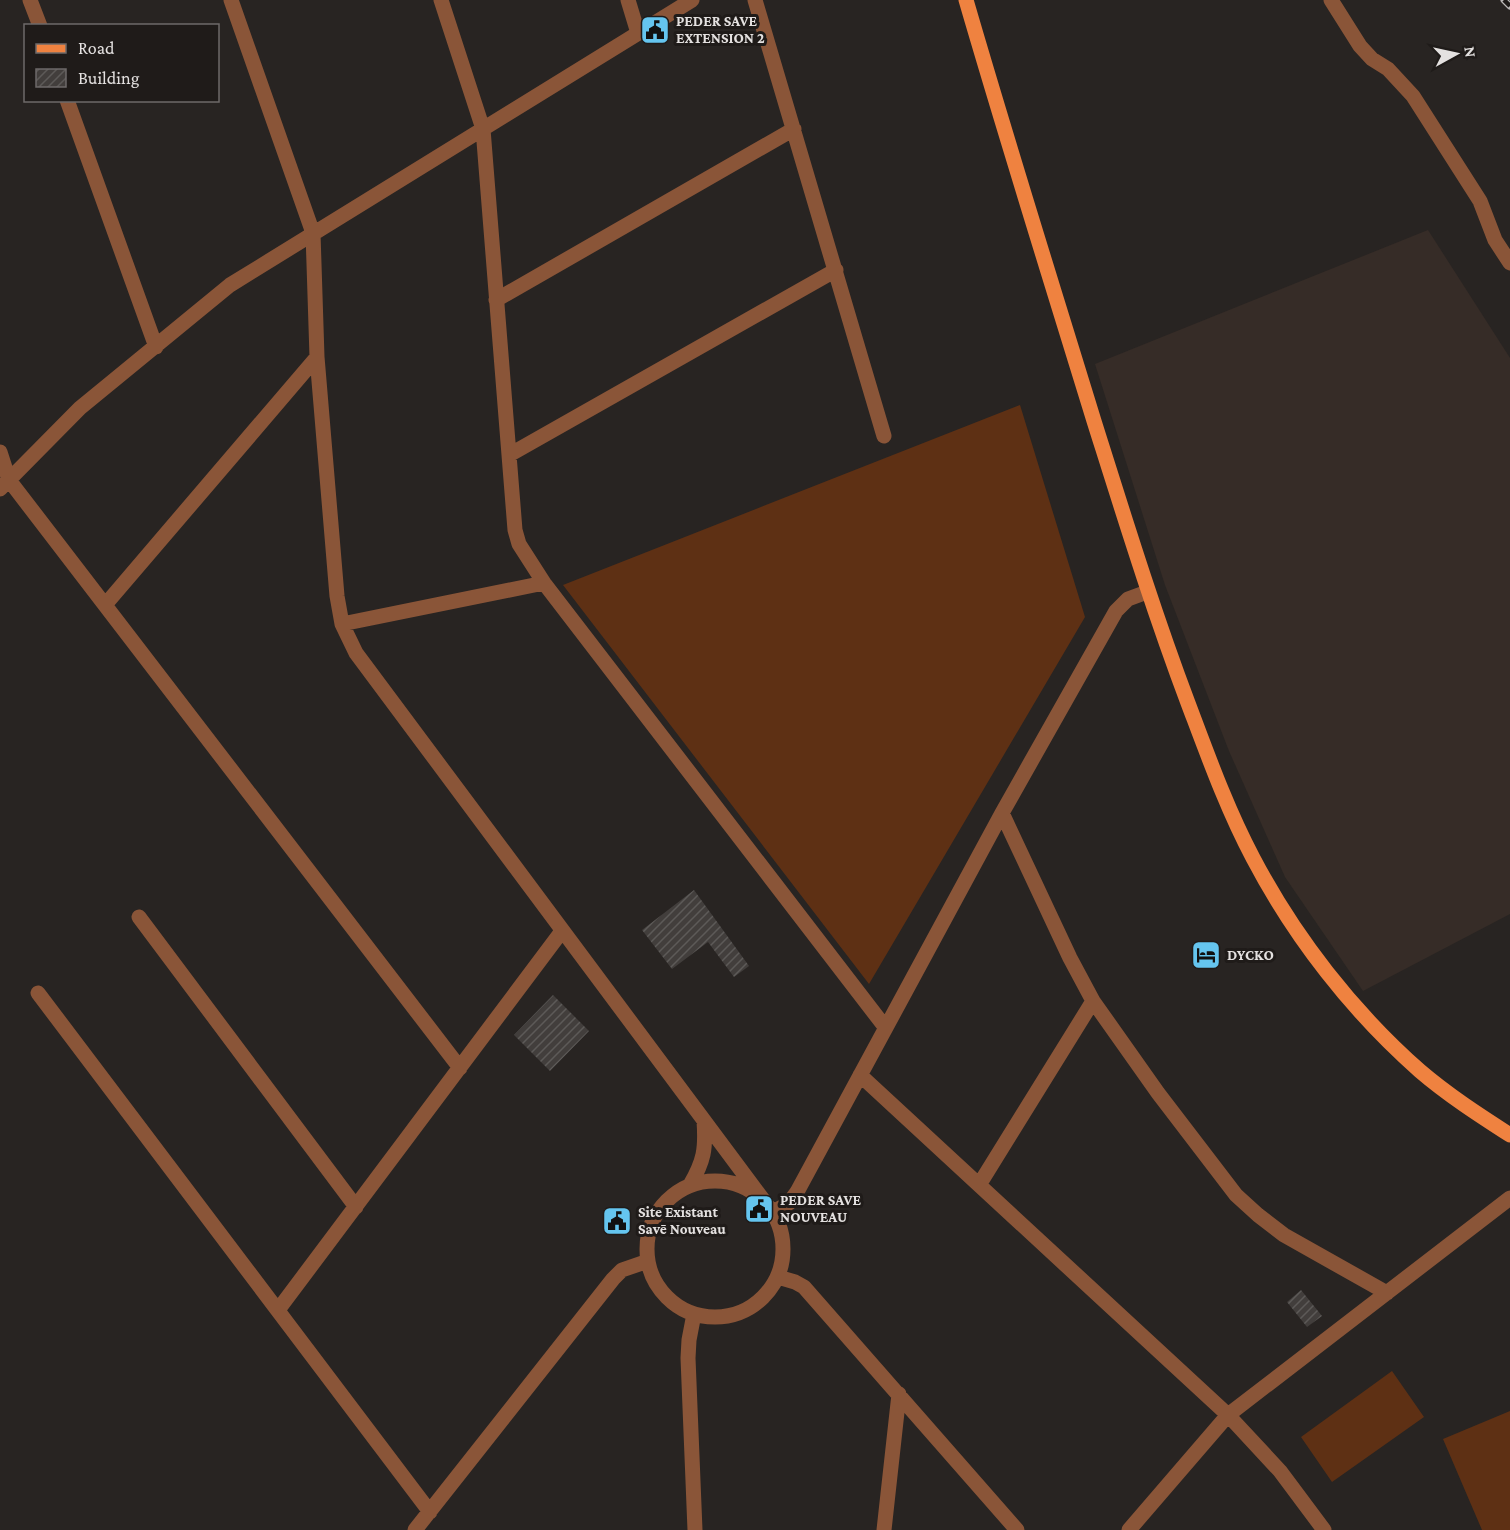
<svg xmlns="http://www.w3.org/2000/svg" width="1510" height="1530" viewBox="0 0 1510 1530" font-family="'Crimson Pro',serif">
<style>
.built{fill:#362c27}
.grass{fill:#5e3014}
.building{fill:url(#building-hatch)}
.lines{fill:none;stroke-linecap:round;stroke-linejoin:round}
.street{stroke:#8a5538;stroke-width:15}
.primary{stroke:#ef8240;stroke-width:15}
.rail-casing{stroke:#bbb8b7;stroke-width:7}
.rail{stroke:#1f1b19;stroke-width:4.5;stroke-dasharray:14;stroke-linecap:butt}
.labels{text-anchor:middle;stroke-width:6;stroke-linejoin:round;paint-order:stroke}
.poi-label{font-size:15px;font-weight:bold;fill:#e4e1e0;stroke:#1f1b19;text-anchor:start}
</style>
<defs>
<pattern id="building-hatch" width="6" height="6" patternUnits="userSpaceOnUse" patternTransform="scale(1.5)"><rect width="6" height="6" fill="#423e3c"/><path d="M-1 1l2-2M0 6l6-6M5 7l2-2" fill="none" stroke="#5d5a58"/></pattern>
</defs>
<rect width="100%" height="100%" fill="#282422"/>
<path class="built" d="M1428,230L1510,358V914L1363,991L1285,877L1229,751L1165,585L1095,364Z"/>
<path class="grass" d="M1020,405L1085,617L869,984L563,585Z
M1392,1371L1424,1417L1332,1482L1301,1437Z
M1510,1411V1530H1482L1443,1439Z"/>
<path class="building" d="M694,890L749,966L734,977L708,942L672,969L642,930Z
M553,995L589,1031L550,1071L514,1035Z
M1301,1290L1322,1316L1307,1327L1287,1302Z"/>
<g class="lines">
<path class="street" d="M30,0L40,26
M231,0L313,233L317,357L337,596L342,624L356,653L764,1201
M441,0L483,129L515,530L519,544L544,583L885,1027
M628,0L638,33
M755,0L884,436
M1331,0L1360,46L1372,59L1388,69L1413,96L1480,201L1495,240L1510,263
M67,100L156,347
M496,300L794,129
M0,452L9,480L460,1068
M509,455L836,270
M0,489L80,408L230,285L692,0
M105,605L317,357
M342,624L544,583
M1002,813L1070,958L1093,1001L1158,1093L1236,1195L1258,1215L1284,1235L1387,1293
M139,917L356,1207
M38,993L430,1512
M860,1075L1228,1415L1280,1471L1324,1530
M647 1249a68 68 0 1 1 136 0a68 68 0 1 1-136 0Z
M690,1185C704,1161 706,1149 704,1121
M979,1185L1093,1001
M773,1212L789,1203L797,1192L1002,813L1116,611L1128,599L1147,592
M778,1277L795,1282L804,1287L1017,1530
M278,1310L562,931
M694,1314L689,1340L688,1358L695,1530
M415,1530L613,1279L622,1270L648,1261
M884,1530L899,1394
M1129,1530L1228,1415L1510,1198"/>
<path class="primary" d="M966,0C1007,141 1051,281 1094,421C1124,516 1153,610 1188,703C1208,756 1227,809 1253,858C1295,938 1353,1012 1420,1071C1448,1095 1479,1115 1510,1135"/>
<g class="rail-casing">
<path id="rail" d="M1504,0L1510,6"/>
</g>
<use href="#rail" class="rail"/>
</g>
<defs>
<g id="civic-square" transform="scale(1.5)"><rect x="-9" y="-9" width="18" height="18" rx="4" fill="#65c5ef" stroke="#1f1b19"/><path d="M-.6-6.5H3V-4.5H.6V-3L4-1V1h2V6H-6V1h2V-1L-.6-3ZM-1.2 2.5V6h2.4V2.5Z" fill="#111"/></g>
<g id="hotel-square" transform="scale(1.5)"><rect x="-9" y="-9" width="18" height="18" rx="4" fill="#65c5ef" stroke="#1f1b19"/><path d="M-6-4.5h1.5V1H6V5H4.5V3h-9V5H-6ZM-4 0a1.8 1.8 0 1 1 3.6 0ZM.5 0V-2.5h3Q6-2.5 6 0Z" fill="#111"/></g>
</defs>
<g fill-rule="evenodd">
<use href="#civic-square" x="655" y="30"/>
<use href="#hotel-square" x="1206" y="955"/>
<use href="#civic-square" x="759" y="1209"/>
<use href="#civic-square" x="617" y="1221"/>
</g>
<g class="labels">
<g class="poi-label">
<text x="676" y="26">PEDER SAVE<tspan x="676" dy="17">EXTENSION 2</tspan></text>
<text x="1227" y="960">DYCKO</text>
<text x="780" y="1205">PEDER SAVE<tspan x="780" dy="17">NOUVEAU</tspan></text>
<text x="638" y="1217">Site Existant<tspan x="638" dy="17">Savē Nouveau</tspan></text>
</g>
</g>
<rect x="24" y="24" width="195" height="78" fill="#1f1b19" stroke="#6e6a69" stroke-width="1.5"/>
<rect x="36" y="44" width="30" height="9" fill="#ef8240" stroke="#6e6a69" stroke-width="1.5"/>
<text x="78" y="54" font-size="18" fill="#e4e1e0">Road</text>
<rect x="36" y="69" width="30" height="18" fill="url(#building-hatch)" stroke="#6e6a69" stroke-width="1.5"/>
<text x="78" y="84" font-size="18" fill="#e4e1e0">Building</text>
<g transform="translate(1456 54) rotate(82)" stroke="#1f1b19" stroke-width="4.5" paint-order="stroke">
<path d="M0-4.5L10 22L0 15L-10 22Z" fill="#e4e1e0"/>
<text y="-9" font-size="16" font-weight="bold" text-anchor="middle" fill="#e4e1e0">N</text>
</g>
</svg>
